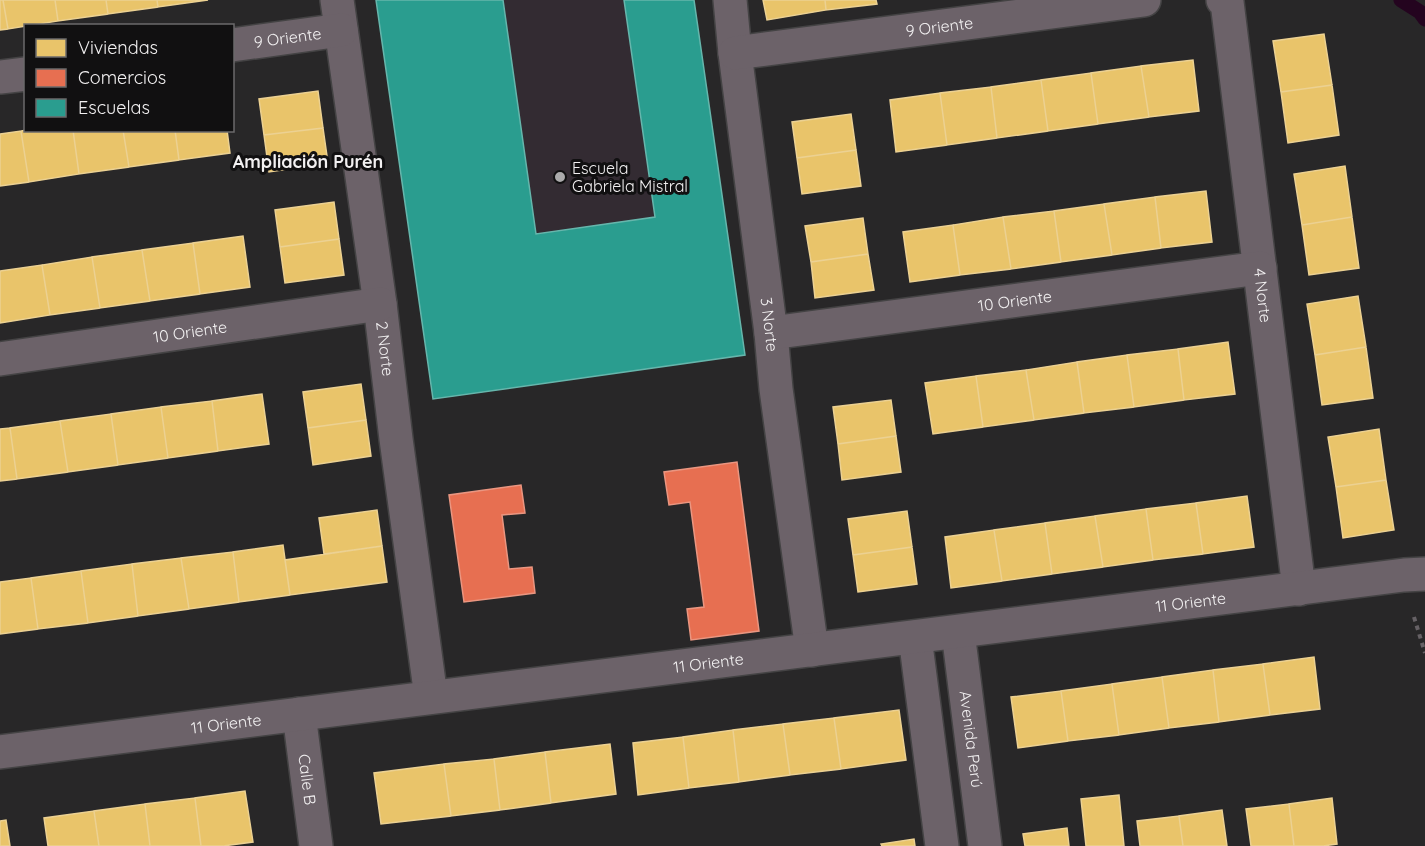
<svg xmlns="http://www.w3.org/2000/svg" width="1425" height="846" viewBox="0 0 1425 846" font-family="Quicksand,sans-serif">
<style>
.built{fill:#332b32}
.homes{fill:#e9c46a;stroke:#ecd192;stroke-width:1.5}
.shops{fill:#e76f51;stroke:#ea9681;stroke-width:1.5}
.schools{fill:#2a9d8f;stroke:#66b6ac;stroke-width:1.5}
.lines{fill:none;stroke-linecap:round;stroke-linejoin:round}
.stream{stroke:#24041f;stroke-width:15}
.minor-casing{stroke:#444344;stroke-width:36}
.path{stroke:#666165;stroke-width:4;stroke-dasharray:4.5 4.5;stroke-linecap:butt}
.minor{stroke:#6c6269;stroke-width:33}
.poi-dot{fill:#abaaab;stroke:#111011;stroke-width:2}
.labels{text-anchor:middle;stroke-width:6;stroke-linejoin:round;paint-order:stroke}
.street-label{font-size:16px;fill:#f2f0f1;stroke:#111011}
.poi-label{font-size:16px;fill:#f2f0f1;stroke:#111011;text-anchor:start}
.neighbourhood-label{font-size:18px;font-weight:bold;fill:#f2f0f1;stroke:#111011}
</style>
<rect width="100%" height="100%" fill="#282728"/>
<path class="built" d="M376,0H694L745,355L433,399Z"/>
<path class="homes" d="M0,0H3L8,29L0,30Z
M3,0H55L58,21L8,29Z
M55,0H106L108,14L58,21Z
M106,0H157L158,7L108,14Z
M157,0H208L158,7Z
M763,0H825L826,10L767,20Z
M825,0H876L877,4L826,10Z
M1324,34L1332,85L1281,92L1273,41Z
M1193,60L1199,111L1149,117L1141,66Z
M1141,66L1149,117L1098,124L1091,73Z
M1091,73L1098,124L1048,131L1041,80Z
M1041,80L1048,131L997,138L991,87Z
M1332,85L1339,135L1288,143L1281,92Z
M991,87L997,138L947,145L940,93Z
M318,91L323,128L264,135L259,99Z
M940,93L947,145L896,152L890,100Z
M851,114L856,150L797,158L792,122Z
M323,128L328,163L269,172L264,135Z
M26,130H73L79,174L29,182L21,131Z
M73,130H123L129,167L79,174Z
M123,130H175L179,160L129,167Z
M175,130H227L230,153L179,160Z
M21,131L29,182L0,186V134Z
M856,150L861,186L802,194L797,158Z
M1345,166L1352,217L1302,225L1294,174Z
M1206,191L1212,242L1161,248L1155,197Z
M1155,197L1161,248L1112,255L1104,204Z
M334,202L339,239L280,247L275,210Z
M1104,204L1112,255L1061,262L1054,211Z
M1054,211L1061,262L1011,269L1003,217Z
M1003,217L1011,269L960,275L953,225Z
M1352,217L1359,268L1309,275L1302,225Z
M863,218L868,254L811,262L805,226Z
M953,225L960,275L910,282L903,232Z
M243,236L250,287L200,294L193,243Z
M339,239L344,275L285,283L280,247Z
M193,243L200,294L150,301L142,250Z
M142,250L150,301L100,308L92,257Z
M868,254L874,290L815,298L811,262Z
M92,257L100,308L50,315L42,265Z
M42,265L50,315L0,323V271Z
M1358,296L1366,347L1315,355L1307,304Z
M1228,342L1235,394L1184,400L1178,349Z
M1366,347L1373,398L1322,405L1315,355Z
M1178,349L1184,400L1134,407L1127,355Z
M1127,355L1134,407L1084,413L1077,362Z
M1077,362L1084,413L1034,420L1026,370Z
M1026,370L1034,420L983,427L976,376Z
M976,376L983,427L933,434L925,383Z
M361,384L366,420L308,428L303,392Z
M262,394L269,444L218,451L212,401Z
M891,400L896,436L838,444L833,407Z
M212,401L218,451L168,458L161,407Z
M161,407L168,458L118,465L111,414Z
M111,414L118,465L68,472L60,421Z
M366,420L371,456L313,465L308,428Z
M60,421L68,472L17,479L10,428Z
M10,428L17,479L0,481V429Z
M1379,429L1386,480L1336,487L1328,437Z
M896,436L901,472L842,480L838,444Z
M1386,480L1394,530L1343,538L1336,487Z
M1247,496L1254,547L1203,554L1196,503Z
M1196,503L1203,554L1153,560L1146,509Z
M1146,509L1153,560L1103,567L1095,516Z
M377,510L382,546L324,554L319,518Z
M907,511L912,547L853,555L848,519Z
M1095,516L1103,567L1052,574L1045,523Z
M1045,523L1052,574L1002,581L994,530Z
M994,530L1002,581L951,588L945,537Z
M283,545L290,595L239,602L233,552Z
M382,546L387,582L290,595L285,560Z
M912,547L917,584L858,592L853,555Z
M233,552L239,602L189,609L181,558Z
M181,558L189,609L138,616L132,564Z
M132,564L138,616L88,623L81,571Z
M81,571L88,623L38,629L31,578Z
M31,578L38,629L0,634V582Z
M1314,657L1320,709L1270,715L1263,664Z
M1263,664L1270,715L1219,722L1213,670Z
M1213,670L1219,722L1169,728L1162,677Z
M1162,677L1169,728L1119,735L1112,684Z
M1112,684L1119,735L1068,741L1061,691Z
M1061,691L1068,741L1018,748L1011,697Z
M899,710L906,760L841,769L834,718Z
M834,718L841,769L790,775L783,724Z
M783,724L790,775L739,782L733,730Z
M733,730L739,782L689,788L683,737Z
M683,737L689,788L638,795L633,743Z
M610,744L616,794L551,803L545,752Z
M545,752L551,803L500,810L494,759Z
M494,759L500,810L451,816L444,764Z
M444,764L451,816L381,824L374,773Z
M245,791L253,842L223,846H201L195,798Z
M1119,795L1124,846H1086L1081,799Z
M195,798L201,846H150L145,804Z
M1332,798L1337,844L1323,846H1294L1289,804Z
M145,804L150,846H99L94,811Z
M1289,804L1294,846H1251L1246,809Z
M1222,810L1227,846H1183L1179,816Z
M94,811L99,846H48L44,818Z
M1179,816L1183,846H1140L1137,821Z
M6,820L10,846H0V821Z
M1067,828L1069,846H1025L1023,834Z
M914,839L915,846H882L881,844Z"/>
<path class="shops" d="M737,462L759,631L691,640L687,609L704,607L690,502L669,505L664,472Z
M521,485L525,513L502,515L509,569L532,567L535,593L464,602L449,495Z"/>
<path class="schools" d="M376,0H503L536,234L655,217L624,0H694L745,355L433,399Z"/>
<g class="lines">
<path class="stream" d="M1401,0L1420,12L1425,19"/>
<g class="minor-casing">
<g id="minor">
<path id="s1" d="M337,0L380,304L396,439L431,697"/>
<path id="s2" d="M730,0L735,53L771,333L776,389L812,650"/>
<path id="s3" d="M1223,0L1227,2L1299,589"/>
<path id="s4" d="M232,45L341,30"/>
<path id="s5" d="M735,53L1144,0"/>
<path d="M0,77L26,74"/>
<path id="s6" d="M771,333L1260,268"/>
<path id="s7" d="M0,359L380,304"/>
<path id="s8" d="M958,632L985,846"/>
<path d="M915,637L942,846"/>
<path id="s9" d="M299,714L316,846"/>
<path id="s10" d="M0,752L1404,575L1425,574"/>
</g>
</g>
<path class="path" d="M1414,617L1425,653"/>
<use href="#minor" class="minor"/>
</g>
<circle class="poi-dot" cx="560" cy="177" r="6"/>
<g class="labels">
<g class="street-label">
<text dy="6" stroke="none"><textPath href="#s5" startOffset="206">9 Oriente</textPath></text>
<text dy="6" stroke="none"><textPath href="#s4" startOffset="56">9 Oriente</textPath></text>
<text dy="6" stroke="none"><textPath href="#s3" startOffset="300">4 Norte</textPath></text>
<text dy="6" stroke="none"><textPath href="#s6" startOffset="246">10 Oriente</textPath></text>
<text dy="6" stroke="none"><textPath href="#s2" startOffset="327">3 Norte</textPath></text>
<text dy="6" stroke="none"><textPath href="#s7" startOffset="192">10 Oriente</textPath></text>
<text dy="6" stroke="none"><textPath href="#s1" startOffset="352">2 Norte</textPath></text>
<text dy="6" stroke="none"><textPath href="#s10" startOffset="1200">11 Oriente</textPath></text>
<text dy="6" stroke="none"><textPath href="#s10" startOffset="714">11 Oriente</textPath></text>
<text dy="6" stroke="none"><textPath href="#s10" startOffset="228">11 Oriente</textPath></text>
<text dy="6" stroke="none"><textPath href="#s8" startOffset="108">Avenida Perú</textPath></text>
<text dy="6" stroke="none"><textPath href="#s9" startOffset="66">Calle B</textPath></text>
</g>
<g class="poi-label">
<text x="572" y="174">Escuela<tspan x="572" dy="18">Gabriela Mistral</tspan></text>
</g>
<g class="neighbourhood-label">
<text x="308" y="168">Ampliación Purén</text>
</g>
</g>
<rect x="24" y="24" width="210" height="108" fill="#111011" stroke="#6b6a6b" stroke-width="1.5"/>
<rect x="36" y="39" width="30" height="18" fill="#e9c46a" stroke="#6b6a6b" stroke-width="1.5"/>
<text x="78" y="54" font-size="18" fill="#f2f0f1">Viviendas</text>
<rect x="36" y="69" width="30" height="18" fill="#e76f51" stroke="#6b6a6b" stroke-width="1.5"/>
<text x="78" y="84" font-size="18" fill="#f2f0f1">Comercios</text>
<rect x="36" y="99" width="30" height="18" fill="#2a9d8f" stroke="#6b6a6b" stroke-width="1.5"/>
<text x="78" y="114" font-size="18" fill="#f2f0f1">Escuelas</text>
</svg>
